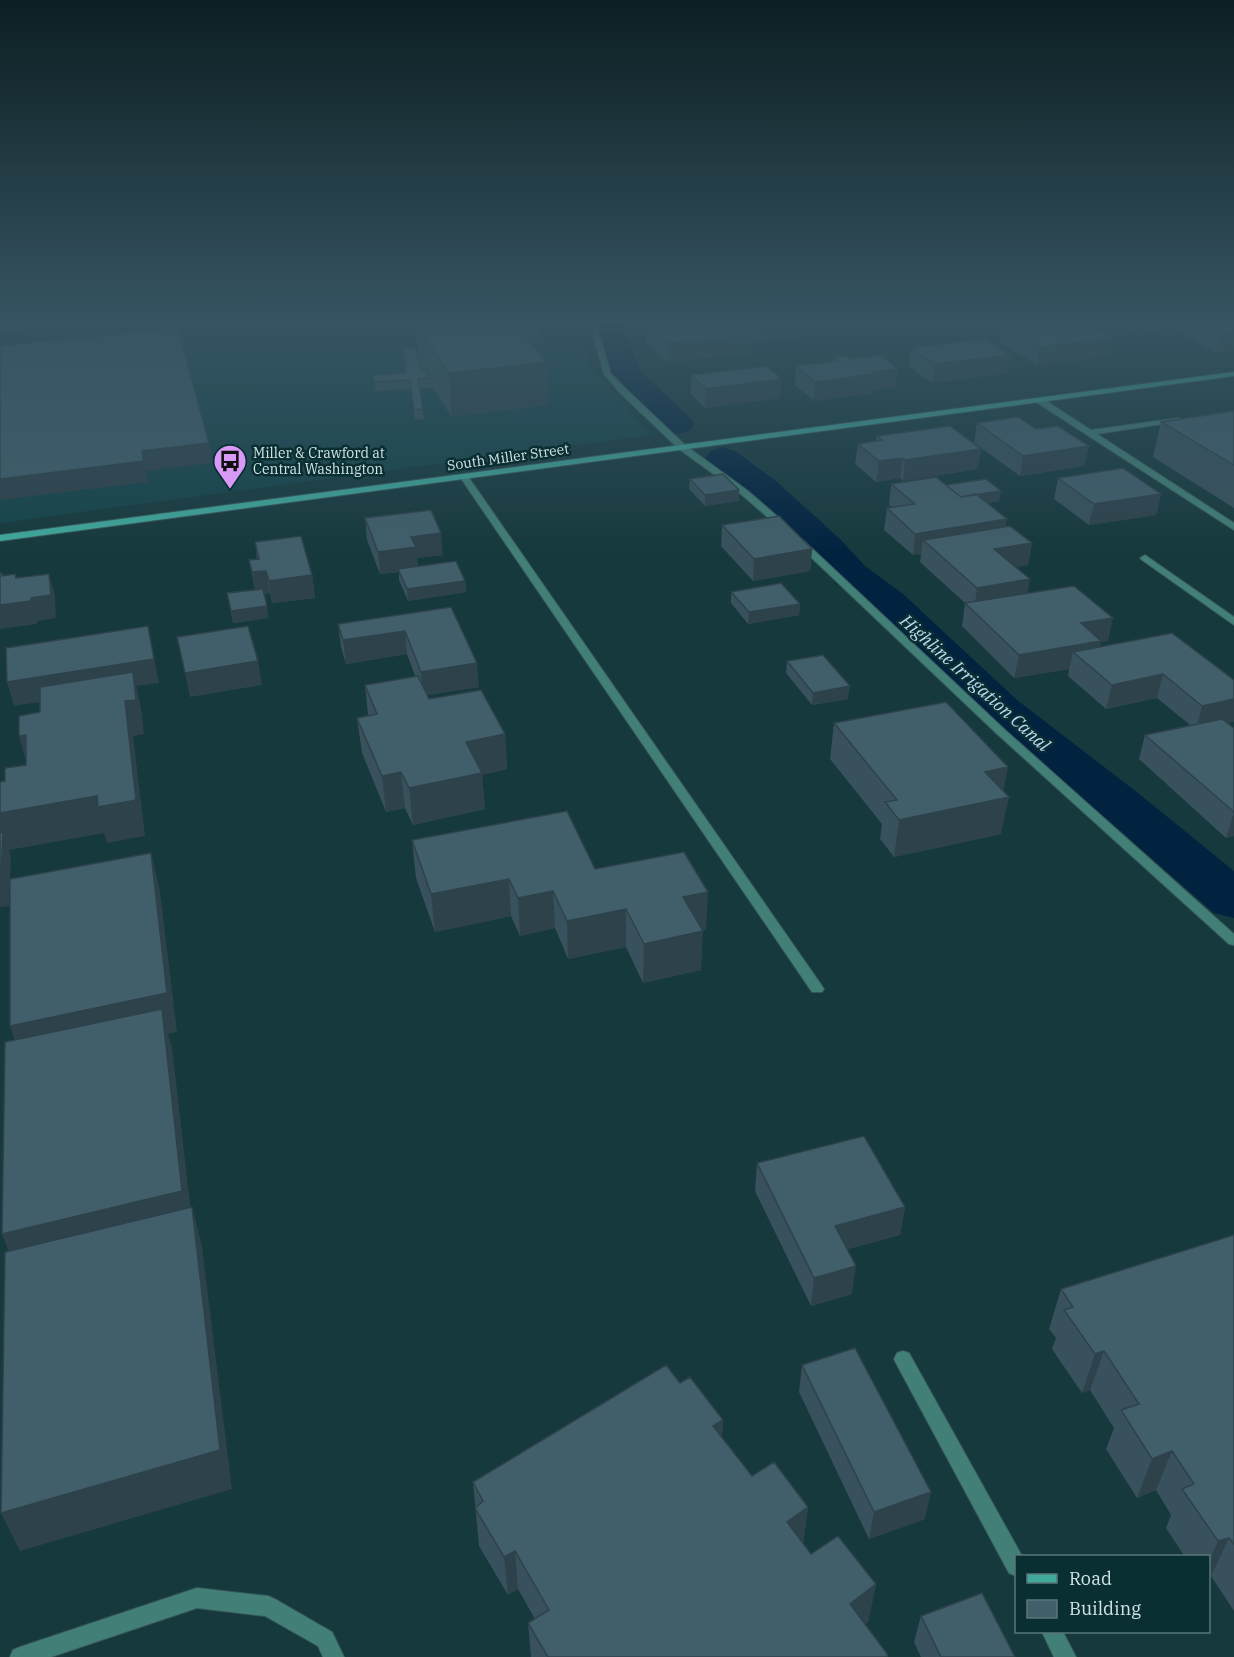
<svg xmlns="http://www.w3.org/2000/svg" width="1234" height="1657" viewBox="0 0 1234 1657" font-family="'IBM Plex Serif',serif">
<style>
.built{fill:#15444a}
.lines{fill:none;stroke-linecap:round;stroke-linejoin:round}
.canal{fill:#022340;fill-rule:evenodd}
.lane-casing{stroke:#37585b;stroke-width:2}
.street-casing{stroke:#37585b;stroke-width:2}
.secondary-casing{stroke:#37585b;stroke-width:2}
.lane{fill:#427f76;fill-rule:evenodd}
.street{fill:#427f76;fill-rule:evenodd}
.secondary{fill:#40a99c;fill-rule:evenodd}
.wall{fill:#38515c}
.shaded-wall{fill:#2e424b}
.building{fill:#415e6b;stroke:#2e424b;stroke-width:1.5}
.labels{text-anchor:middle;stroke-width:5;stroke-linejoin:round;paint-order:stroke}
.far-poi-label{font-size:14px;fill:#d0e3e6;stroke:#0a2f33;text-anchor:start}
.far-street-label{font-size:14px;fill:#d0e3e6;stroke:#0a2f33}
.water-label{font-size:18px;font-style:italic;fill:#c0d9f3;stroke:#0a2f33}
</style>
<rect width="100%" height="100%" fill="#16393d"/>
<path class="built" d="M0,321H582L588,363L651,435L0,523Z"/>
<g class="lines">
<path class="canal" d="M592,321H620L639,369L689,417L694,424L689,431L677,434L665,431L614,380L610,373Z
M723,447L735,451L776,481L840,539L865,566L903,594L1017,700L1138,793L1234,871V918L1214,913L1102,815L983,720L873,612L837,584L812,555L750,497L711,465L705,458L711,451Z"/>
<g class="lane-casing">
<path id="lane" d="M589,321H595L611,374L625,388L685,445L748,491L786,524V528H780L742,495L679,449L619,392L604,374Z
M1036,398H1042L1091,430L1179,418V422H1176L1097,434L1234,523V530L1036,402Z
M461,475H467L822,986L824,989L822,992H812L460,477Z
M800,539L803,540L1004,729L1234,934V945L1229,944L996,733L797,544L796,542Z
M903,1351L909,1353L1022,1556H1016V1576L1009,1573L897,1365L894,1359L897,1353Z
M197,1588L268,1596L275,1599L332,1632L344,1657H323L318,1646L265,1616L197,1608L51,1657H10L13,1650L20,1647Z
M1042,1632H1063L1076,1657H1054Z"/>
</g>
<g class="street-casing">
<path id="street" d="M1145,555L1234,617V625L1142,560L1140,558Z"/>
</g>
<g class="secondary-casing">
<path id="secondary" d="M1234,372V376L0,541V535Z"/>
</g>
<use href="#lane" class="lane"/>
<use href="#street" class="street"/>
<use href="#secondary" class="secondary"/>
</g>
<path class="wall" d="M428,321H512L547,362L548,405L452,417L431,385V388H419L424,419L415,420L411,389L375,391L373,375L406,373L403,348L419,361L416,326L428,325Z
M739,321H837L836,333L756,342L751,339L750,353L667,362L646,341L647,324L685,326L739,324Z
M843,321H933L856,330Z
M1112,321H1168L1166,330L1135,334Z
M1168,321H1234V350L1216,352L1167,326Z
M1002,324L1037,330L1114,338L1111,356L1037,365L999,342Z
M911,348L1010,355L1007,373L932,383L909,366Z
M834,357L896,387L874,390V393L814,401L795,385L796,366L833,362Z
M691,375L780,398L705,408L691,394Z
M1234,411V508L1153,457L1161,422Z
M977,423L1036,429L1089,446L1084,466L1020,476L974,443Z
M877,436L978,469L903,481L900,478L876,482L855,464L858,444L876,441Z
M1058,478L1161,494L1156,515L1089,525L1054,499Z
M690,479L739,501L705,506L689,489Z
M891,484L946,485L999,501L988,503L1006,527L1032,543L1028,565L1016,567L1027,593L1108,641L1101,642L1100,647L1172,633L1228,723L1234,728V836L1226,838L1139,759L1145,735L1190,725L1157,698L1106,709L1068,676L1069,669L1014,678L962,626L965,603L920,562L921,554L913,555L884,530L887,508L892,507L889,505Z
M365,518L443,555L417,558L418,566L465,581L466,592L408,601L399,580V572L380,574L367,540Z
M722,525L812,549L810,571L753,581L721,546Z
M255,542L312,575L315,598L272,603L270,593L264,594L268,618L233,623L227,593L255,590L249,560L257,559Z
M731,592L800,604L799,615L748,624L731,603Z
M451,607L479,687L427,695L429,699L505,734L507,769L482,775L485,809L413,825L405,808L386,812L362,753L357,718L368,715L365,685L415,676L407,654L346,664L341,647L338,624Z
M787,661L848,699L812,705L786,673Z
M834,723L1003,791L1001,834L894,857L880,839L882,824L830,759Z
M412,840L595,869L706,930H702L701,970L643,983L626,947L568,959L555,928L520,936L511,916L435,932L416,878Z
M757,1163L905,1207L900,1235L847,1249L852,1294L811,1306L755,1191Z
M1234,1235V1611L1211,1576H1209V1557H1185L1166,1528L1171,1515L1156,1490L1137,1498L1106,1449L1114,1428L1090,1390L1082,1393L1052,1349L1056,1338L1049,1329L1061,1289Z
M802,1365L925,1519L869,1539L799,1392Z
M680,1383L723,1420L722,1437L752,1476L808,1507L803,1544L811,1554L876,1584L868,1622L865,1624L888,1657H531L528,1623L535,1619L518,1589L508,1595L479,1546L473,1482Z
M921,1616L1015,1657H921L914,1642Z"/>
<path class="shaded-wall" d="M0,321H101L102,323L0,333Z
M784,321H837L836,333L756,342L757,325Z
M857,321H933L856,330Z
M984,321H1005L984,324Z
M1164,321H1168L1166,330L1135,334L1136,325Z
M1234,332V350L1216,352L1221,334Z
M542,335L543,363L547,362L548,405L452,417L449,373L525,336Z
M751,335L750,353L667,362V344Z
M1114,338L1111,356L1037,365L1040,347Z
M1010,355L1007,373L932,383L935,364Z
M898,369L896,387L874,390V393L814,401L815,382L873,372Z
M782,379L780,398L705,408L706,389Z
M209,443L213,463L146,471L148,482L0,500V479L142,451Z
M1089,446L1084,466L1020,476L1023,456Z
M981,449L978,469L903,481L905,460Z
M903,458L900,478L876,482L879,461Z
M739,490V501L705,506V495Z
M1001,491L999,501L955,508L957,497Z
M1161,494L1156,515L1089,525L1094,504Z
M1007,519L1004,540H923L921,554L913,555L915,534Z
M441,533L443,555L417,558L418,570L398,569L399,572L380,574L378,552L411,537Z
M1032,543L1028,565L990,571L994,549Z
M812,549L810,571L753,581L754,559Z
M266,571L270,593L256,595L252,572Z
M49,574L55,596L56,618L37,621V624L0,629V605L31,598Z
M312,575L315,598L272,603L269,581Z
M1030,579L1026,602L974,611L977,588Z
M465,581L466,592L408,601L407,589Z
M800,604L799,615L748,624L749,612Z
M267,606L268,618L233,623L231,611Z
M1113,618L1108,641L1101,642L1096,665L1073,652L1069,669L1014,678L1019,655L1081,623Z
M148,626L159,683L136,686L141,707L144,734L133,736L145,836L107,843L104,833L9,850L11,858L9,906L0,907V813L125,701L135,687L14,706L7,682Z
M405,631L407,654L346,664L343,640Z
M258,661L262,685L190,697L185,673Z
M477,663L479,687L423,696L421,672Z
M1163,674L1157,698L1106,709L1112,685Z
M850,686L848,699L812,705L813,693Z
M1234,699V722L1196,730L1202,706Z
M505,734L507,769L482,775L485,809L413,825L409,788L466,742Z
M26,735L29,772L19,736Z
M1008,767L1002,799L1009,797L1001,834L894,857L899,820L985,772Z
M401,772L405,808L386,812L382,776Z
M1234,812V836L1226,838Z
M151,853L160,891L177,1032L168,1034L172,1047L193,1230L18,1274L2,1234L23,1065L10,1026Z
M509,879L511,916L435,932L431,894Z
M553,891L555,928L520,936L518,898Z
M708,892L706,930L682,935L683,897Z
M626,909V947L568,959L567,921Z
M703,931L701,970L643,983L644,944Z
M192,1207L202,1247L232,1489L20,1551L1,1513Z
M905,1207L900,1235L831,1254L835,1226Z
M856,1266L852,1294L811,1306L814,1278Z
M1104,1351L1090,1390L1082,1393L1095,1354Z
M723,1420L720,1459L713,1426Z
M1172,1451L1156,1490L1137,1498L1152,1459Z
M931,1492L925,1519L869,1539L874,1512Z
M808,1507L803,1546L787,1522Z
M1229,1538L1211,1576H1209V1562L1218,1541Z
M515,1551L518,1589L508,1595L504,1557Z
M876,1584L868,1622L843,1642L850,1604Z"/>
<path class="building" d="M432,321H512L519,329L535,327L542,335L525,336L547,362L449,373L416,326L434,324Z
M666,321H680L685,326L726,321H736L751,335L667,344L647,324Z
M752,321H784L757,325Z
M1023,321L1037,330L1089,324L1114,338L1040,347L1002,324Z
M1130,321H1164L1136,325Z
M1197,321H1234V332L1221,334Z
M178,328L209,443L142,451L144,461L0,479V346Z
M985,339L1010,355L935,364L911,348Z
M403,348H416L422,371H427L430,378L418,379L423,409L414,410L410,380L374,382L373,375L406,373Z
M880,355L898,369L873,372L876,374L815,382L796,366L838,361L834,357L847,356L852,359Z
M766,366L782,379L706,389L691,375Z
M1234,411V465L1161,422Z
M1018,417L1036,429L1058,426L1089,446L1023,456L977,423Z
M950,426L981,449L905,460L903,458L879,461L858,444L882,440L877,436Z
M1123,468L1161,494L1094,504L1058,478Z
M723,474L739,490L705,495L690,479Z
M936,477L961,497L976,494L1007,519L915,534L887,508L915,504L891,484Z
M986,479L1001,491L961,497L946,485Z
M431,510L441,533L411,537L416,547L378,552L365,518Z
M779,516L812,549L754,559L722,525Z
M1010,526L1032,543L994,549L1030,579L977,588L923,540Z
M301,536L312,575L269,581L266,571L252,572L249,560L259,559L255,542Z
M456,561L465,581L407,589L398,569Z
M0,573H2V576L15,574L16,578L49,574L51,595L31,598V601L0,605Z
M781,583L800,604L749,612L731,592Z
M1074,586L1113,618L1081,623L1101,641L1019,655L965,603Z
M263,589L267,606L231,611L227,593Z
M451,607L477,663L421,672L405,631L343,640L338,624Z
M148,626L154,659L7,682L6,648Z
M248,626L258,661L185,673L177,637Z
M1172,633L1234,680V699L1202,706L1163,674L1112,685L1073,652Z
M823,655L850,686L813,693L787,661Z
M133,672L136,700L125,701L136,800L98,807L97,796L0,813V782L5,781V768L26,765V735L19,736V716L40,712V687Z
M418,676L429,699L481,690L505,734L466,742L482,773L409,788L401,772L382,776L357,718L377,714L365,685Z
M946,702L1008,767L985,772L1009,797L899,820L885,802L897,800L834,723Z
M1222,719L1234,728V812L1145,735Z
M567,811L595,869L684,852L708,892L683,897L703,931L644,944L626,909L567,921L553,891L518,898L509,879L431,894L412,840Z
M3,832L1,879L0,880V833Z
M151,853L167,993L10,1026V879Z
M162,1009L182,1191L2,1234L5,1042Z
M864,1136L905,1207L835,1226L856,1266L814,1278L757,1163Z
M192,1207L220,1450L1,1513L5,1252Z
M1234,1235V1544L1229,1538L1218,1541L1182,1489L1194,1484L1172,1451L1152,1459L1121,1410L1139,1404L1104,1351L1095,1354L1064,1310L1073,1307L1061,1289Z
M855,1348L931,1492L874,1512L802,1365Z
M666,1365L680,1383L690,1377L723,1420L713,1426L752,1476L774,1462L808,1507L787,1522L811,1554L838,1536L876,1584L850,1604L888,1655L886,1657H548L528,1623L549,1610L515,1551L504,1557L475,1508L483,1501L473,1482Z
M982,1593L1015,1657H941L921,1616Z"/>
<linearGradient id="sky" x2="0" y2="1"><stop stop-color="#0c1f22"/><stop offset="0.58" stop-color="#365462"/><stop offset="1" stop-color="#365462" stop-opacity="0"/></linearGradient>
<rect width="1234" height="553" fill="url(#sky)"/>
<defs>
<g id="bus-pin" transform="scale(1.725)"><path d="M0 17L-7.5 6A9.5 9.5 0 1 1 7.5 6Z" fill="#d99af7" stroke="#0a2f33"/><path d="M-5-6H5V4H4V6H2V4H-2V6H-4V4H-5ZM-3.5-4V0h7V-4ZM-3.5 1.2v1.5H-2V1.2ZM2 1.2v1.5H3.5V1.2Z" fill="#111"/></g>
</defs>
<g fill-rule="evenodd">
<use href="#bus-pin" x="230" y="461"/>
</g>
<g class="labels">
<g class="far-poi-label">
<text x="253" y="458">Miller &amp; Crawford at<tspan x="253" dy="16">Central Washington</tspan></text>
</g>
<g class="far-street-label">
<text transform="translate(508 457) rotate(-8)" y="5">South Miller Street</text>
</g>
<g class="water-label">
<text transform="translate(975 683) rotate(42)" y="6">Highline Irrigation Canal</text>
</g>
</g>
<rect x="1015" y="1555" width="195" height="78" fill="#0a2f33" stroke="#59777b" stroke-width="1.5"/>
<rect x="1027" y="1574" width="30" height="9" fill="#40a99c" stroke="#59777b" stroke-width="1.5"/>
<text x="1069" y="1585" font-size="18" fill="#d0e3e6">Road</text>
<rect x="1027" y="1600" width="30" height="18" fill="#415e6b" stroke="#59777b" stroke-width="1.5"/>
<text x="1069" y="1615" font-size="18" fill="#d0e3e6">Building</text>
</svg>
